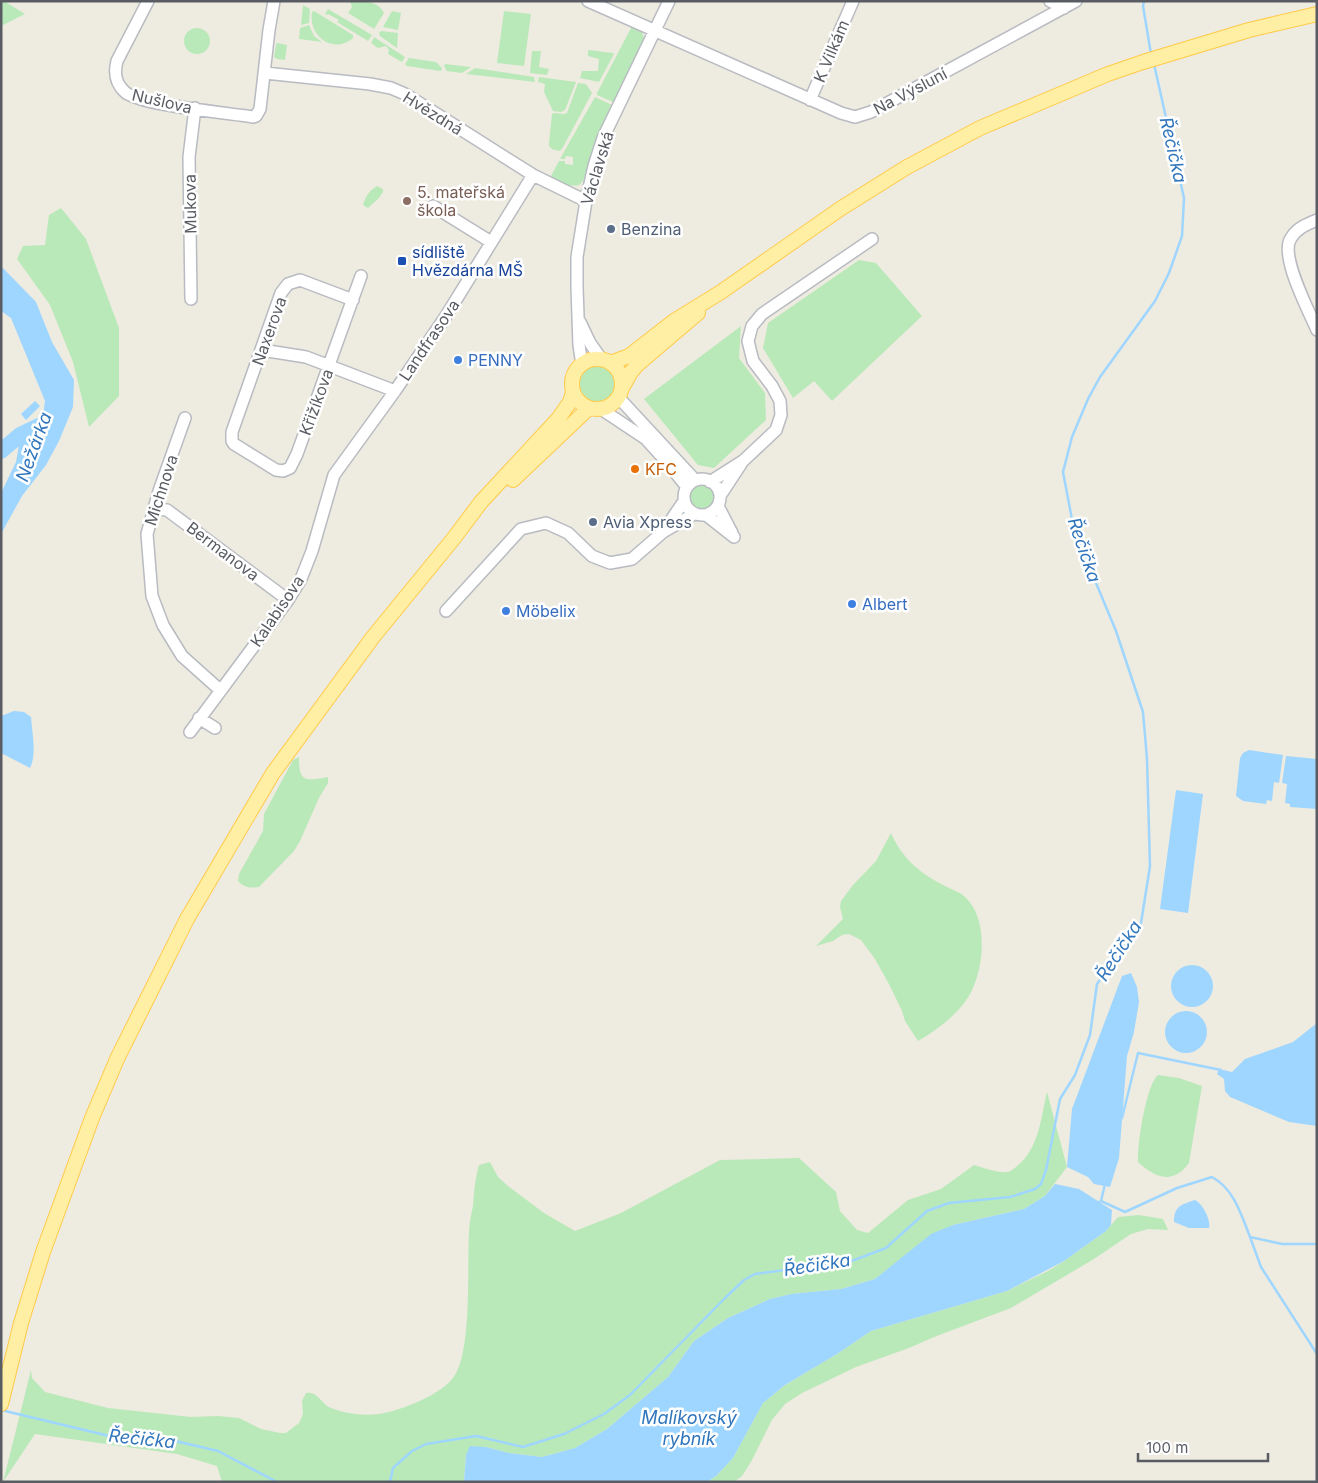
<svg xmlns="http://www.w3.org/2000/svg" width="1318" height="1483" viewBox="0 0 1318 1483" font-family="Inter,sans-serif">
<style>
.green{fill:#bae9b9}
.water{fill:#9fd6ff}
.lines{fill:none;stroke-linecap:round;stroke-linejoin:round}
.stream{stroke:#9fd6ff;stroke-width:2.5}
.river{stroke:#9fd6ff;stroke-width:16}
.minor-casing{stroke:#b8bbc1;stroke-width:14}
.major-casing{stroke:#ffca48;stroke-width:16}
.minor{stroke:#fff;stroke-width:11}
.major{stroke:#ffefa4;stroke-width:14}
.education-dot{fill:#8d6e63;stroke:#fff;stroke-width:2}
.service-dot{fill:#5c6f8a;stroke:#fff;stroke-width:2}
.transit-dot{fill:#1a4fb4;stroke:#fff;stroke-width:2}
.shop-dot{fill:#3f7fe0;stroke:#fff;stroke-width:2}
.food-dot{fill:#e8710a;stroke:#fff;stroke-width:2}
.labels{text-anchor:middle;stroke-width:5;stroke-linejoin:round;paint-order:stroke}
.street-label{font-size:16px;fill:#595d63;stroke:#fff}
.education-label{font-size:16px;fill:#785e54;stroke:#fff;text-anchor:start}
.service-label{font-size:16px;fill:#4e5e75;stroke:#fff;text-anchor:start}
.transit-label{font-size:16px;fill:#164399;stroke:#fff;text-anchor:start}
.shop-label{font-size:16px;fill:#366cbe;stroke:#fff;text-anchor:start}
.food-label{font-size:16px;fill:#c56008;stroke:#fff;text-anchor:start}
.water-label{font-size:18px;font-style:italic;fill:#3176bc;stroke:#fff}
</style>
<rect width="100%" height="100%" fill="#eeebe0"/>
<path class="green" d="M1,1H4L25,14L1,26Z
M350,1C362,1 378,0 384,13L374,29L348,13L352,7Z
M303,5L310,9L309,23L301,25Z
M328,9L372,35L368,41L337,22L339,20L328,14L327,15L325,14Z
M314,11L353,35V38C333,55 308,36 312,12Z
M392,11L401,13L398,30L383,27Z
M504,11L531,14L524,66L497,63Z
M309,25L314,36L322,42L299,39L300,28Z
M632,26L641,30L644,38L615,101L613,102L597,95V93Z
M184 41a13 13 0 1 1 26 0a13 13 0 1 1-26 0Z
M381,31L398,33L397,48L380,36L379,33Z
M374,37L405,57L402,62L388,54L389,50L386,46L378,48L371,43Z
M277,43L287,45L285,60L277,59L274,57L276,45Z
M588,50L613,53L614,54L599,82L580,78L582,71H598L599,59L588,56Z
M532,51H541L539,67L549,69L547,75L530,73Z
M409,58L436,62L442,68L441,71L407,66L405,64Z
M445,64L471,67L462,73L447,71L444,66Z
M475,68L534,77L535,82L466,74Z
M539,77L576,82L565,110L561,112L553,111L544,92L545,84L538,82Z
M578,83L586,84L592,93L562,149L559,151L552,149L549,146V143L552,114L554,113L564,114L567,113Z
M595,97L612,105L611,108L596,141L583,181L579,185C570,187 556,184 551,176L559,161H565V164L573,165V157L566,156L565,159H560Z
M377,186L383,189V192L379,198L368,208L363,205C366,196 369,191 377,186Z
M61,208L86,239L119,328V396L89,427L73,362L50,305L17,259L23,246L45,245L49,215Z
M859,260L876,263L922,316L832,401L814,381L793,398L763,348L768,323Z
M741,326L739,358L765,393L766,420L714,468L698,465L644,399Z
M578 384a19 19 0 1 1 38 0a19 19 0 1 1-38 0Z
M688 497a13 13 0 1 1 26 0a13 13 0 1 1-26 0Z
M299,757C299,783 305,781 328,777V783L319,798L300,841L294,851L259,887C250,888 245,888 238,881L239,874L263,831L264,814L293,760Z
M891,833C903,860 921,874 947,887C952,890 960,892 964,896C991,919 984,977 965,1002C954,1017 934,1032 918,1041L905,1021L902,1011L890,986L875,959L861,940L849,934L842,935L833,941L816,946L843,919L840,907L841,901L853,885L876,861Z
M1158,1075L1179,1078L1202,1086L1189,1163C1173,1185 1155,1178 1138,1162C1137,1145 1146,1085 1158,1075Z
M1047,1092L1067,1167L1045,1196L1024,1209L953,1225L916,1247L875,1279L841,1289L791,1294L770,1299L728,1318L694,1341L668,1377L607,1429L575,1448L542,1457L509,1453L486,1447L466,1455L464,1482H222L217,1466L177,1454L35,1434L3,1482L31,1370L32,1378L45,1392L108,1408L191,1417L218,1416L239,1418L261,1429L280,1433H286L299,1423L303,1414L302,1401L306,1393C318,1391 321,1404 331,1408C346,1414 363,1416 379,1414C400,1411 444,1394 455,1375C472,1348 467,1267 469,1233C469,1224 471,1215 473,1206C474,1192 475,1179 479,1165L490,1162L498,1177L508,1186L544,1213L575,1231L621,1213L720,1160L799,1158L836,1192L840,1211L857,1230L868,1233L908,1200L941,1189L974,1165C984,1168 997,1173 1008,1172C1011,1171 1015,1168 1017,1166C1039,1149 1041,1117 1047,1092Z
M1139,1215L1163,1219L1168,1230L1148,1229L1131,1234L1094,1259L1011,1308L934,1337L909,1348L856,1367L802,1393L785,1404L772,1420L751,1462L742,1476L734,1482H707L716,1476L733,1458L763,1403L785,1385L837,1354L871,1331L1007,1291L1048,1271L1064,1261L1106,1231L1118,1217Z"/>
<path class="water" d="M1,266L36,302L52,342L74,380L73,407L59,441L46,465L22,496L1,534V493L16,462L22,428L43,415L45,401L11,318L1,311Z
M35,401L40,406L26,420L21,414Z
M14,711L24,712L31,717C32,733 37,754 30,768L1,753V716Z
M1249,750L1283,755L1279,783L1274,782L1272,801L1267,800L1266,804L1243,801L1236,796L1240,758L1243,753Z
M1286,756L1317,759V809L1290,807V804L1285,803L1287,784L1282,783Z
M1176,790L1203,794L1188,913L1160,909Z
M1171 986a21 21 0 1 1 42 0a21 21 0 1 1-42 0Z
M1131,973L1137,987L1139,1002L1134,1032L1127,1056L1119,1158L1110,1187L1094,1184L1088,1177L1067,1167L1072,1109L1122,976Z
M1165 1032a21 21 0 1 1 42 0a21 21 0 1 1-42 0Z
M1317,1023V1126L1289,1122L1230,1097L1225,1091L1224,1079L1217,1074L1219,1069L1232,1072L1245,1059L1293,1042Z
M1055,1184L1079,1189L1112,1210L1111,1225L1106,1231L1064,1261L1007,1291L871,1331L837,1354L785,1385L763,1403L733,1458L716,1476L707,1482H464L466,1455L470,1446L486,1447L509,1453L542,1457L575,1448L607,1429L668,1377L694,1341L728,1318L770,1299L791,1294L841,1289L875,1279L931,1234L953,1225L1024,1209L1045,1196Z
M1195,1200C1203,1204 1211,1220 1209,1228H1189L1174,1222C1174,1206 1182,1204 1195,1200Z"/>
<g class="lines">
<path class="stream" d="M1144,1L1143,6L1151,54
M1122,1118L1138,1053L1221,1070
M1101,1201L1125,1212L1177,1188L1212,1177C1234,1189 1241,1214 1250,1237L1282,1244H1317
M1097,1203L1101,1201L1105,1184
M1250,1237L1261,1267L1317,1354
M1,1410L126,1440L167,1439L218,1451L277,1482
M390,1482L393,1468L412,1451L426,1444L476,1436L523,1447L564,1434L604,1414L630,1395L724,1299L744,1280L755,1274L849,1262L886,1248L927,1211L949,1203L1010,1197L1035,1189L1041,1184L1046,1170L1060,1099L1075,1075L1090,1035L1097,984L1141,923L1150,866L1147,759L1143,712L1116,631L1074,530L1063,472L1072,437L1088,399L1100,377L1155,301L1169,273L1182,236L1184,198L1154,64"/>
<path class="river" d="M1,451L20,435L39,426"/>
<g class="minor-casing">
<path id="minor" d="M148,1L117,61C114,73 115,83 125,92C139,105 229,113 253,117L256,116L260,109L269,30L274,1
M588,1L841,113L855,117L871,112L1076,1
M1050,1L1064,8
M265,73L370,84L391,88L405,94L533,175L586,201
M810,100L853,1
M433,206L491,242
M1317,220C1307,224 1297,228 1291,238C1279,255 1309,311 1317,330
M191,299L189,157L195,108
M353,300L300,280L288,284L281,293L232,432V441L234,444L276,470L283,471L290,468L297,454L361,276
M580,322L590,343L602,360
M262,350L306,357L395,391
M582,365L579,345L577,287V257L586,201L594,166L603,138L669,1
M619,398L695,480
M601,409L646,439L665,460L687,487
M185,418L159,491L147,534L152,596L163,625L182,656L220,690
M684 497a18 18 0 1 1 36 0a18 18 0 1 1-36 0Z
M710,482L743,461L776,430L781,415L780,401L772,386L753,361L748,341L752,326L762,314L872,239
M720,496L741,464
M718,506L732,533
M155,509L167,510L288,600
M706,515L734,537
M665,529L684,501
M446,611L521,529L546,523L568,533L592,556L610,563L632,559L663,532L694,514
M199,718L215,728
M190,732L288,600L301,579L312,551L334,475L395,391L446,316L533,175"/>
</g>
<g class="major-casing">
<path id="major" d="M572 384a25 25 0 1 1 50 0a25 25 0 1 1-50 0Z
M610,363L629,356L674,321L721,292L840,209L907,167L980,128L1108,74L1143,62L1249,30L1317,14
M622,388L631,372L637,365L698,313
M513,480L589,408
M1,1404L21,1323L43,1252L92,1118L117,1059L187,919L273,773L373,637L454,538L481,502L558,419L570,402L573,392"/>
</g>
<use href="#minor" class="minor"/>
<use href="#major" class="major"/>
</g>
<circle class="education-dot" cx="407" cy="201" r="5"/>
<g class="service-dot">
<circle cx="611" cy="229" r="5"/>
<circle cx="593" cy="522" r="5"/>
</g>
<rect class="transit-dot" x="397" y="256" width="10" height="10" rx="2.5"/>
<g class="shop-dot">
<circle cx="458" cy="360" r="5"/>
<circle cx="852" cy="604" r="5"/>
<circle cx="506" cy="611" r="5"/>
</g>
<circle class="food-dot" cx="635" cy="469" r="5"/>
<g class="labels">
<g class="street-label">
<text transform="translate(831 51) rotate(-67)" y="6">K Vilkám</text>
<text transform="translate(910 91) rotate(-28)" y="6">Na Výsluní</text>
<text transform="translate(162 101) rotate(13)" y="6">Nušlova</text>
<text transform="translate(433 113) rotate(32)" y="6">Hvězdná</text>
<text transform="translate(597 168) rotate(-73)" y="6">Václavská</text>
<text transform="translate(190 204) rotate(-91)" y="6">Mukova</text>
<text transform="translate(269 331) rotate(-70)" y="6">Naxerova</text>
<text transform="translate(429 340) rotate(-56)" y="6">Landfrasova</text>
<text transform="translate(316 402) rotate(-70)" y="6">Křižíkova</text>
<text transform="translate(161 490) rotate(-72)" y="6">Michnova</text>
<text transform="translate(223 551) rotate(37)" y="6">Bermanova</text>
<text transform="translate(277 611) rotate(-56)" y="6">Kalabisova</text>
</g>
<g class="education-label">
<text x="417" y="198">5. mateřská<tspan x="417" dy="18">škola</tspan></text>
</g>
<g class="service-label">
<text x="621" y="235">Benzina</text>
<text x="603" y="528">Avia Xpress</text>
</g>
<g class="transit-label">
<text x="412" y="258">sídliště<tspan x="412" dy="18">Hvězdárna MŠ</tspan></text>
</g>
<g class="shop-label">
<text x="468" y="366">PENNY</text>
<text x="862" y="610">Albert</text>
<text x="516" y="617">Möbelix</text>
</g>
<g class="food-label">
<text x="645" y="475">KFC</text>
</g>
<g class="water-label">
<text transform="translate(1173 150) rotate(77)" y="6">Řečička</text>
<text transform="translate(34 447) rotate(-70)" y="6">Nežárka</text>
<text transform="translate(1084 550) rotate(71)" y="6">Řečička</text>
<text transform="translate(1119 951) rotate(-57)" y="6">Řečička</text>
<text transform="translate(817 1265) rotate(-9)" y="6">Řečička</text>
<text x="689" y="1424">Malíkovský<tspan x="689" dy="21">rybník</tspan></text>
<text transform="translate(142 1439) rotate(6)" y="6">Řečička</text>
</g>
</g>
<rect width="1318" height="1483" fill="none" stroke="#595d63" stroke-width="5"/>
<path d="M1138 1453v8h130v-8" fill="none" stroke="#595d63" stroke-width="2.5"/>
<text x="1146" y="1453" font-size="15" fill="#595d63" stroke="#ffffff" stroke-width="4" paint-order="stroke">100 m</text>
</svg>
